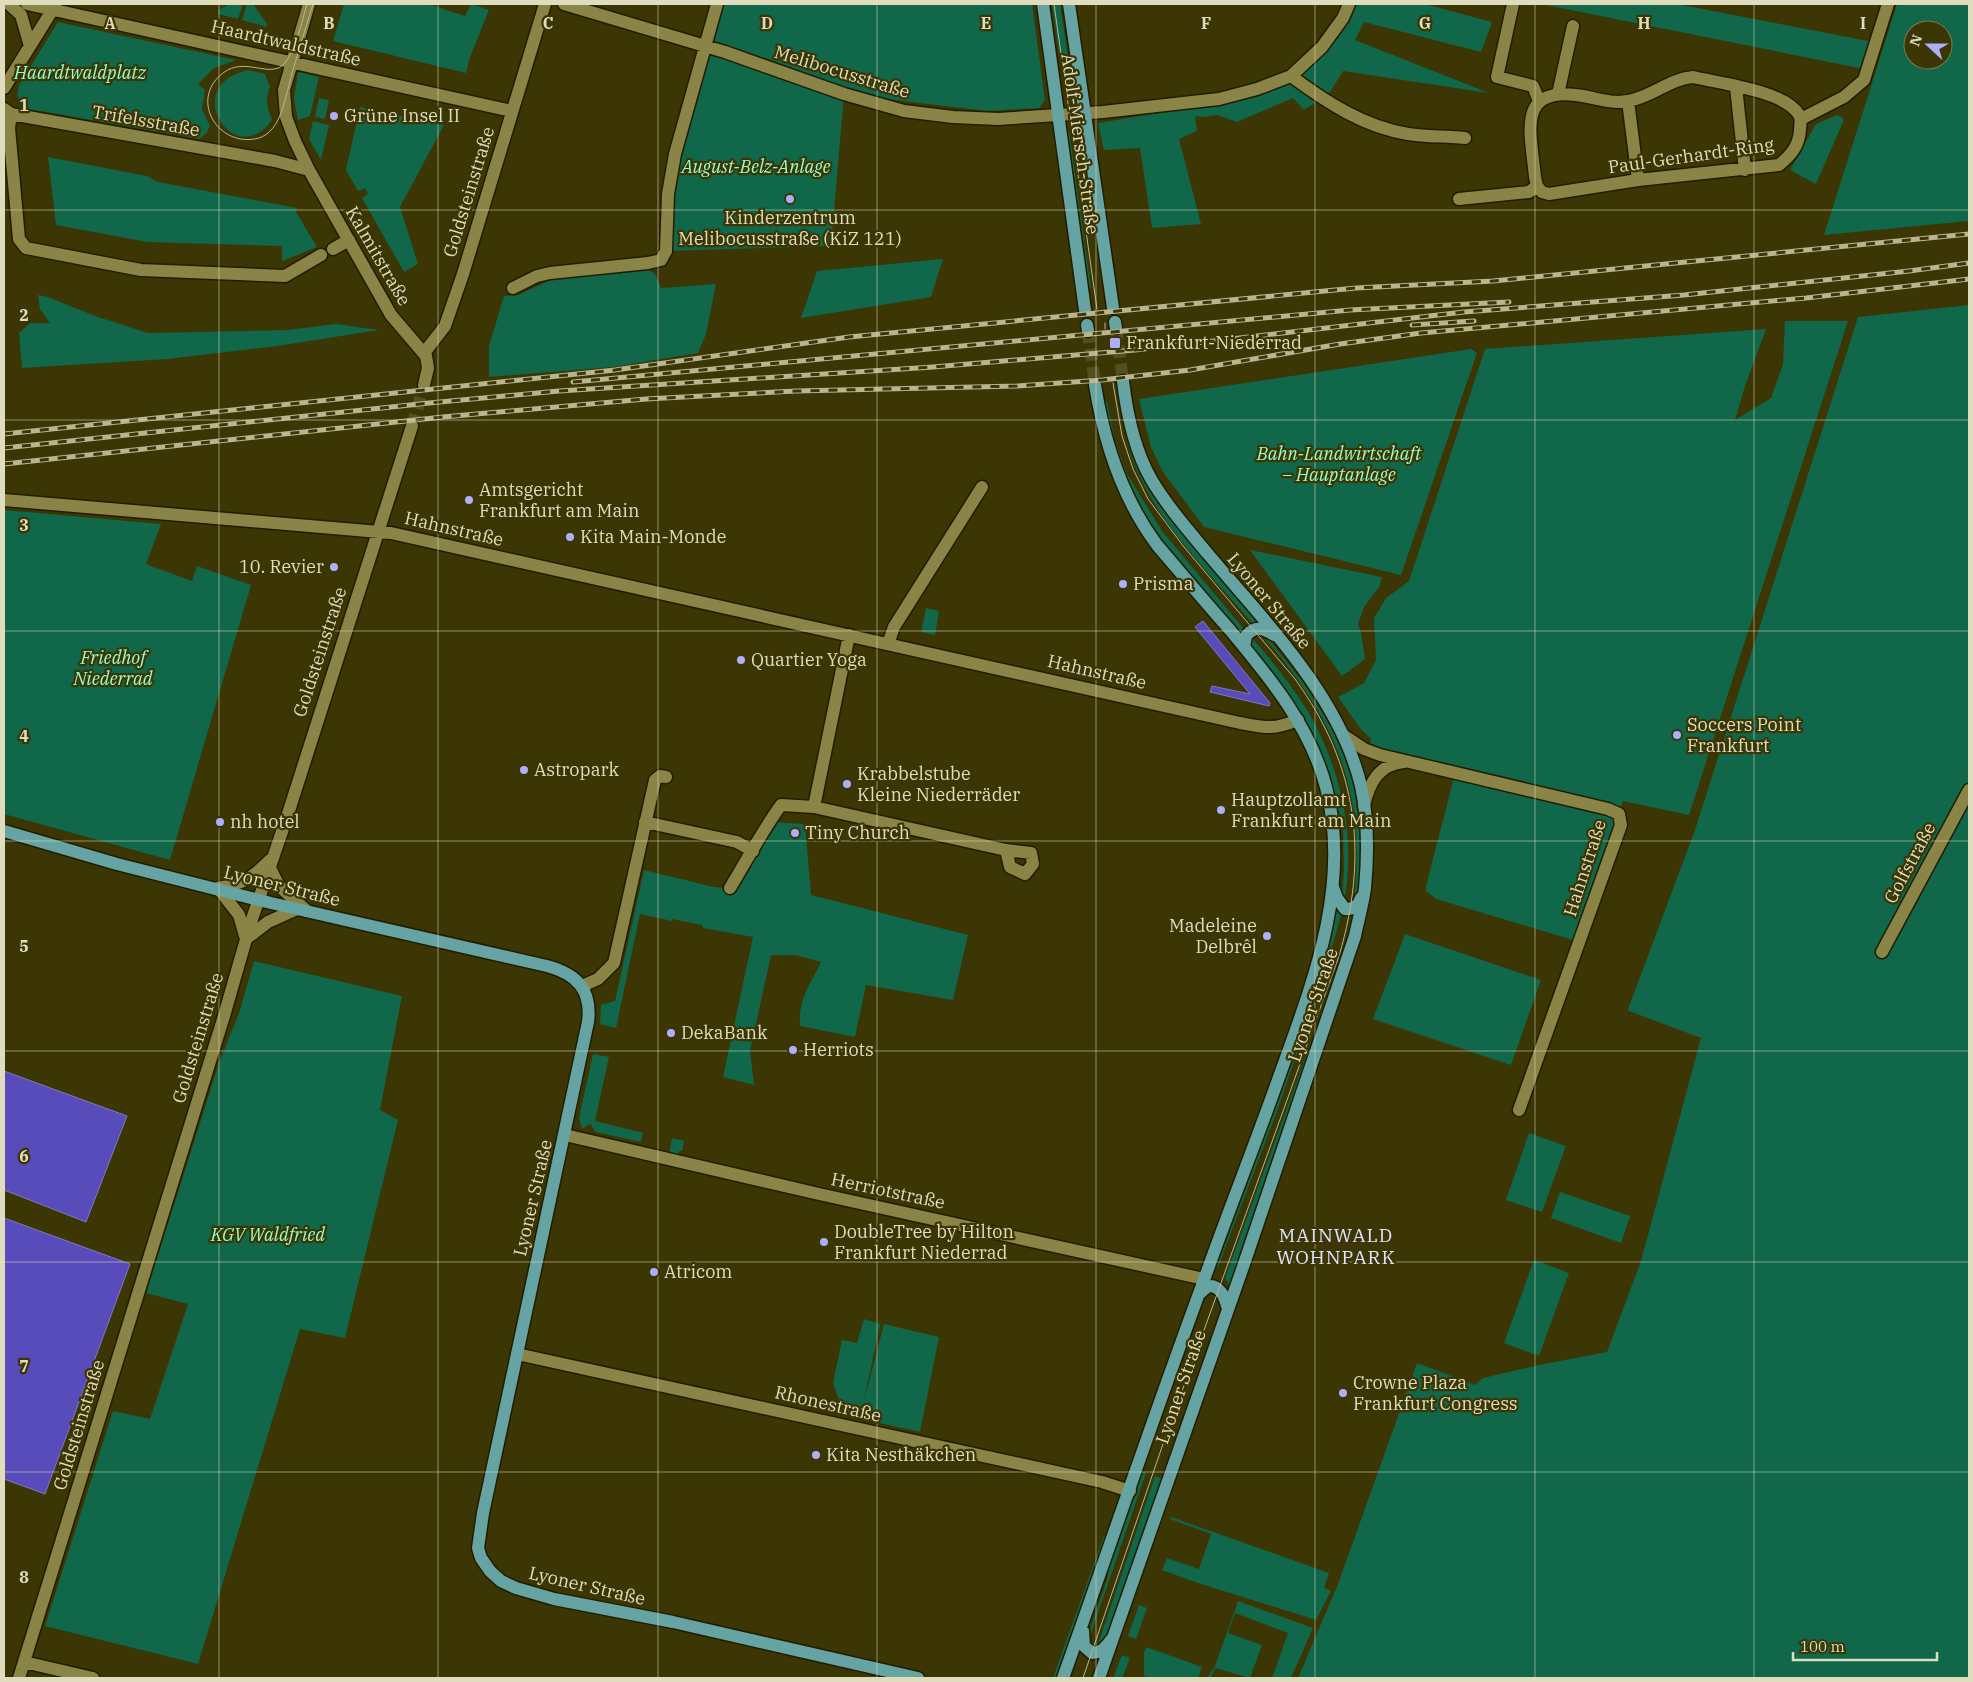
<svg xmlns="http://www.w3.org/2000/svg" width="1973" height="1682" viewBox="0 0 1973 1682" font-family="'IBM Plex Serif',serif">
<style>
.green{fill:#106749;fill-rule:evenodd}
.water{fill:#584cba;stroke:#8178bb}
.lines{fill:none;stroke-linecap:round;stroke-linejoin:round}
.minor-tunnel{stroke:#544f1f;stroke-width:12;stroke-dasharray:12 6;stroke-linecap:butt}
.major-tunnel{stroke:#544f1f;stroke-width:12;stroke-dasharray:12 6;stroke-linecap:butt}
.minor-casing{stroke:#211d00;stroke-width:15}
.major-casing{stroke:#211d00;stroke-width:15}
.minor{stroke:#8a8447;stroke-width:12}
.major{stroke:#65a4a2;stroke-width:12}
.tram{stroke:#b9b591;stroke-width:1}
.rail-casing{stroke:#b9b591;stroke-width:5}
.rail{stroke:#3b3603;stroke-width:3;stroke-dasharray:9;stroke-linecap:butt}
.grid{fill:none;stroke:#e0ddbe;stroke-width:1;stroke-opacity:0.55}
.poi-dot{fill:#aeaefb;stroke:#3b3603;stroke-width:2}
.labels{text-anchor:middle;stroke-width:4.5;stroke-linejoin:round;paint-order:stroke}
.street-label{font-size:18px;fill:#e0ddbe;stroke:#3b3603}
.park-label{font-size:18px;font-style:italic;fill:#96fdce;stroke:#3b3603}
.poi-label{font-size:18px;fill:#e0ddbe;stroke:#3b3603;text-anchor:start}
.neighbourhood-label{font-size:19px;letter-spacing:1px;fill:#e0e1ff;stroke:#3b3603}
.grid-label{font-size:16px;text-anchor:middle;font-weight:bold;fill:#e0ddbe;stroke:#3b3603;stroke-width:4.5;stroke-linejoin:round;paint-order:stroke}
</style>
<rect width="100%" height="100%" fill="#3b3603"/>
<path class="green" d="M230,4H243L238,19L218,14V10Z
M247,4H253L267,24V27L242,20Z
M344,4H428L465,16L471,4L489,10L470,57L466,73L333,41Z
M720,4H1032L1045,100L1039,108L987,111L844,94L831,246L666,251L675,154Z
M1052,4H1060L1074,96L1066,97Z
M1351,4H1425L1492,22L1481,52L1364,22L1355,40L1489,93L1343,71L1330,92L1304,110L1293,98L1237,122L1217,115L1204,117L1195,116L1197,131L1179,139L1201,224L1152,228L1140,148L1104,150L1098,123L1220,103L1291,76Z
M1541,4H1677L1873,42L1864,69Z
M1897,4H1969V221L1824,235ZM1913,30H1943V60H1913Z
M58,22L236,60L214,68L198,84L205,90L202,109L210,126L206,134L199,139L29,109L21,103L17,95L19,85Z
M249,70L265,74L270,87C265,99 267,108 272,120C234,173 178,84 249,70Z
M298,72L319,77L310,116L298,120L294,99Z
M319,98L329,100L325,119L315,117Z
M360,107L444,125L400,207L418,264L404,272L362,198L368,194L365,188L358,191L346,170Z
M1837,115L1843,118V122L1816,184L1790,170L1816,124Z
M313,121L329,125L321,160L309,139Z
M1069,131L1091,288L1087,289L1084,245L1067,132Z
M1080,131L1094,224L1107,283L1102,284Z
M48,157L147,176L158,182L297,208L296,212L317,247L282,261V246L147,242L56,225Z
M943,259L931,297L801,318L817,271Z
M649,270L655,274L661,288L716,284L706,334L698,353L613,367L489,377V346L504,296L518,295L553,279Z
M38,295L48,297L95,316L148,333L287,330L336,324L379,330L277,346L168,359L22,368L19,333L30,323H50L40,309Z
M1969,305V1678H1298L1338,1584L1417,1363L1475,1385L1483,1378L1539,1365L1607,1352L1641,1261L1701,1038L1629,1011L1628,1009L1695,830L1858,317Z
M1785,321H1848L1689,815L1623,801L1573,940L1436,899L1426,891V886L1457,766L1389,751L1370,745L1371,739L1360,728L1338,697L1364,683L1376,660L1374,618L1386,598L1409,581L1485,349L1766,329L1745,386L1735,420L1771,398L1783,364Z
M1471,349L1477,353L1401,575L1204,527L1163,472L1151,447L1139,399Z
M1123,398L1136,456L1264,627L1253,624C1212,576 1164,530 1138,473C1127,449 1123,424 1119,399Z
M1107,401L1115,441L1127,474L1162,531L1243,628L1240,635C1203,592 1162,550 1135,499C1120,468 1111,435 1103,402Z
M4,510L161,524L146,564L192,581L197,566L251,585L170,860L4,814Z
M1250,550L1382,577L1379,587L1364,607L1358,624L1361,633L1365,659L1342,676Z
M926,608L939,611L935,635L921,632Z
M1261,634L1267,637L1303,682L1320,709L1332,724L1352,771L1359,808L1362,850L1359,898L1354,903C1366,788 1336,719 1261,634Z
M1252,638C1272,661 1291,684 1307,710C1340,765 1357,838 1344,901L1342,895L1344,870L1343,828L1340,815L1316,744L1296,705L1251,647Z
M769,822L805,824L811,895L968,935L953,1000L866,985L855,1037L800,1026C798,999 810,985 821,962L795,955H771L750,1051L754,1085L723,1077L753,937L703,928L702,925L672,919V921L640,914L616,1028L600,1024L601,1005L615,1001L644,870L714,887L736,889C752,871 760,844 769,822Z
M1335,906L1342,912L1324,975L1276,1114L1218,1267L1214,1266Z
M1352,913H1356L1350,937L1231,1287L1225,1278L1331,987L1347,937Z
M1405,934L1541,980L1511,1065L1373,1019Z
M254,961L402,996L380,1110L398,1120L345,1338L300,1329L198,1664L45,1626L113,1411L150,1419L188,1304L146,1293L219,1063L239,1013Z
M593,1054L609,1057L595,1121L643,1133L641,1142L596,1132L590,1124L582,1129L579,1118Z
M1529,1133L1566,1146L1542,1212L1506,1200Z
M672,1138L684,1141L682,1151H679L677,1157L669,1155Z
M1560,1192L1630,1216L1621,1243L1551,1218Z
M1534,1260L1569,1273L1539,1356L1504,1343Z
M864,1319L880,1324L864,1401L884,1324L939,1337L920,1432L844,1415L833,1383L842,1340L857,1343Z
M1141,1471L1146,1473L1087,1645V1638L1108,1577L1110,1560Z
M1155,1476L1163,1479L1104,1645L1096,1650Z
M1171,1517L1329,1573L1324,1588L1331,1591L1316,1620L1198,1583L1162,1570L1167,1558L1199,1569L1211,1534L1170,1519Z
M1104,1536L1107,1537L1057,1678H1053Z
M1238,1601L1313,1628L1291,1678H1272L1288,1633L1235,1613L1228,1633L1262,1645L1250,1678L1215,1668L1211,1678H1207L1215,1666Z
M1139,1605L1147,1608L1136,1639L1128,1636Z
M1146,1647L1202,1667L1198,1678H1149L1144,1676V1653Z
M1122,1655L1130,1658L1122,1678H1113Z"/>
<path class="water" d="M1203,621L1270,703L1269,706L1210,692L1212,686L1250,694L1195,627Z
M4,1071L127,1116L86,1222L4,1190Z
M4,1218L130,1264L45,1494L4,1479Z"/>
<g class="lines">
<path class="minor-tunnel" d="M412,426L424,385"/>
<path class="major-tunnel" d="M1116,328L1123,381
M1088,331L1095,385"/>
<g class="minor-casing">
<path id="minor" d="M9,4L21,15L30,46
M27,4L512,111
M309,4L284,90L286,117L295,141L309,170L391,315L426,356L428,368L424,385
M564,4L725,52L844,94L904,111L953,117L998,119L1103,112L1219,99L1257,89L1291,76L1322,47L1343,18L1349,4
M1513,4L1497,77L1533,86L1539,101
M1291,76C1326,102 1364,127 1408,134C1426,137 1446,136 1465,138
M1736,87L1745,170
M4,88L56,4
M1558,94L1573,26
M1628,101L1638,180
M4,109L11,114L275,161L309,170
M11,114L9,128L19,239L26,248L141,270L285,276L321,255
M1801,119L1844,97L1864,80L1888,4
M1459,199L1529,192L1537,186L1542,192L1549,194L1638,180L1779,165C1791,155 1799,146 1800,130C1800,125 1802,120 1799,115C1786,91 1719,83 1693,77C1669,79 1652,97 1628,101C1613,104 1598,99 1583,96C1515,84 1531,133 1535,177L1537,186
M333,249L349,240
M513,288L537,276L550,273L648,263L661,260L666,251L668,194L675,154L717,4
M424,353L445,326L463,274L545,4
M4,500L391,533L1240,723C1266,728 1273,730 1298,720
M888,644L894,627L982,487
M1343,735L1364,749L1380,755L1608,809L1619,814L1621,825L1519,1110
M1364,806C1369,783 1379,764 1404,762
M814,807L1006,850
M645,822L737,842L753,851
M1006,850L1031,853L1033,864L1025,874L1010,867Z
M270,868L279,886L307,911
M218,888C245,883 251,879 270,860
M218,888L239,915L245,936
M730,888C747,860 762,831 781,805L814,807L849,635
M246,939L268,922L297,909
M1882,952L1969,790
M582,986L598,979L614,963L655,780L660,776L666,777
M565,1135L819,1194L1204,1279
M517,1354L1102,1482L1130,1491
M24,1662L93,1678
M19,1678L224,1016L251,922L287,817L412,426"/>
</g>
<g class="major-casing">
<path id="major" d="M1043,4L1085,310
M1069,4L1113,308
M1115,322L1116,328
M1087,325L1088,331
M1244,647L1246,636C1255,625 1263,628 1274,635
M4,831L117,864L271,903L547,966C577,974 592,990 588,1022L483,1513L478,1548L481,1558L490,1571L501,1581L516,1588L554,1599L673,1622L918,1678
M1333,887L1337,898L1345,909C1354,910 1359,905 1361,898
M1199,1294L1208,1286C1221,1285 1225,1298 1228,1309
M1083,1631L1084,1646L1092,1653C1101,1653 1106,1647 1111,1640
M1063,1678C1110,1546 1155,1412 1204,1280C1228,1212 1255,1145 1279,1077C1312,985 1352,886 1326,787C1310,726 1270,678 1230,630C1205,602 1181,573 1157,545C1122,498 1104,442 1095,385
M1099,1678L1244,1264L1355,936C1358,921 1363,904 1365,888C1368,856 1368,818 1361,786C1340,697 1266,623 1208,554C1188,530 1167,506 1151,479C1134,449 1127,415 1123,381"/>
</g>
<use href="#minor" class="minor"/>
<use href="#major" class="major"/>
<path class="tram" d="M307,4C302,20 296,51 284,64C270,79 245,56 223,73C188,100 219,149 259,138C268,135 274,128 278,120C285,105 288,88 292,73C299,50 306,27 313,4
M1054,4L1097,309
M1105,323V329
M1083,1678L1164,1441L1339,956C1369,854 1358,766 1295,679L1184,547L1148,499L1133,469L1122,436L1113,383"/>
<g class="rail-casing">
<path id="rail" d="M1412,325L1474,321
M573,382L1350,310L1509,302
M4,434L615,370L849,337L1356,288L1493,281L1969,234
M4,448L429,403L559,391L933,367L1135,350L1464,312L1684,295L1909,271L1969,263
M4,464L443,417L646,399L796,391L1017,386L1102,380L1190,370L1340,344L1421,333L1806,298L1969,279"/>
</g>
<use href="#rail" class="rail"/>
</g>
<path class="grid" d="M219,4V1678M438,4V1678M658,4V1678M877,4V1678M1096,4V1678M1315,4V1678M1535,4V1678M1754,4V1678M4,210H1969M4,420H1969M4,631H1969M4,841H1969M4,1051H1969M4,1262H1969M4,1472H1969"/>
<g class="poi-dot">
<circle cx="334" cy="116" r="5"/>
<circle cx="790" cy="199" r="5"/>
<rect x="1109" y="337" width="12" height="12" rx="2.5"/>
<circle cx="469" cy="500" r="5"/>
<circle cx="570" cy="537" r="5"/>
<circle cx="334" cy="567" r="5"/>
<circle cx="1123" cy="584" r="5"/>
<circle cx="741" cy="660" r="5"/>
<circle cx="1677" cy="735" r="5"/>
<circle cx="524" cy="770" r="5"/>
<circle cx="847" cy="784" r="5"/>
<circle cx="1221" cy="810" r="5"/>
<circle cx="220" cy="822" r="5"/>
<circle cx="795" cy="833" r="5"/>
<circle cx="1267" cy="936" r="5"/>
<circle cx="671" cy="1033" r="5"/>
<circle cx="793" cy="1050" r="5"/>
<circle cx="824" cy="1242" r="5"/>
<circle cx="654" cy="1272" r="5"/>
<circle cx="1343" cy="1393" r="5"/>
<circle cx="816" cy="1455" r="5"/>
</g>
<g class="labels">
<g class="street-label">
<text transform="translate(286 43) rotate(13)" y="6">Haardtwaldstraße</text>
<text transform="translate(842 72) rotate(17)" y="6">Melibocusstraße</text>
<text transform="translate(146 121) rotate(10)" y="6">Trifelsstraße</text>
<text transform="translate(1080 144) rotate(82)" y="6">Adolf-Miersch-Straße</text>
<text transform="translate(1691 156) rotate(-8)" y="6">Paul-Gerhardt-Ring</text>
<text transform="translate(469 192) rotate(-73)" y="6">Goldsteinstraße</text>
<text transform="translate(378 256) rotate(60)" y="6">Kalmitstraße</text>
<text transform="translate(454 529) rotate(13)" y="6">Hahnstraße</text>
<text transform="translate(1269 601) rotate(50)" y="6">Lyoner Straße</text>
<text transform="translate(320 652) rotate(-72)" y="6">Goldsteinstraße</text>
<text transform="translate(1097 672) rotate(13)" y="6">Hahnstraße</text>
<text transform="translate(1910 863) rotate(-62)" y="6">Golfstraße</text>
<text transform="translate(1585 868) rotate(-72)" y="6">Hahnstraße</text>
<text transform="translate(282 886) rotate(14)" y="6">Lyoner Straße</text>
<text transform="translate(1313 1005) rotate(-71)" y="6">Lyoner Straße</text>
<text transform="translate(198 1038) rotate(-73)" y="6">Goldsteinstraße</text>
<text transform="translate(888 1191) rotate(12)" y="6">Herriotstraße</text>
<text transform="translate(533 1198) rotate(-77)" y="6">Lyoner Straße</text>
<text transform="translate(1181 1387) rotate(-71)" y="6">Lyoner Straße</text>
<text transform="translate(828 1404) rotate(13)" y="6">Rhonestraße</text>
<text transform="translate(79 1425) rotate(-73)" y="6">Goldsteinstraße</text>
<text transform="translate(587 1586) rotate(13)" y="6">Lyoner Straße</text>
</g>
<g class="park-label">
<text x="80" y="79">Haardtwaldplatz</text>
<text x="756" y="173">August-Belz-Anlage</text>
<text x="1339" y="460">Bahn-Landwirtschaft<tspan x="1339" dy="21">– Hauptanlage</tspan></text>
<text x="113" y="664">Friedhof<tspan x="113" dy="21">Niederrad</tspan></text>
<text x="268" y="1241">KGV Waldfried</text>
</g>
<g class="poi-label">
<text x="344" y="122">Grüne Insel II</text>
<text x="790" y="224" text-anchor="middle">Kinderzentrum<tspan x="790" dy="21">Melibocusstraße (KiZ 121)</tspan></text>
<text x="1126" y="349">Frankfurt-Niederrad</text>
<text x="479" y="496">Amtsgericht<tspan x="479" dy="21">Frankfurt am Main</tspan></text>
<text x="580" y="543">Kita Main-Monde</text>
<text x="324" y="573" text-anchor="end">10. Revier</text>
<text x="1133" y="590">Prisma</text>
<text x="751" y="666">Quartier Yoga</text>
<text x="1687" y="731">Soccers Point<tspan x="1687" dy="21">Frankfurt</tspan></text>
<text x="534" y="776">Astropark</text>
<text x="857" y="780">Krabbelstube<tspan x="857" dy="21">Kleine Niederräder</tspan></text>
<text x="1231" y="806">Hauptzollamt<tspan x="1231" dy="21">Frankfurt am Main</tspan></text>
<text x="230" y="828">nh hotel</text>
<text x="805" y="839">Tiny Church</text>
<text x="1257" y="932" text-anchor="end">Madeleine<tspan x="1257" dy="21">Delbrêl</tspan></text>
<text x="681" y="1039">DekaBank</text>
<text x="803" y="1056">Herriots</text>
<text x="834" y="1238">DoubleTree by Hilton<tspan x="834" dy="21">Frankfurt Niederrad</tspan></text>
<text x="664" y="1278">Atricom</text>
<text x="1353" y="1389">Crowne Plaza<tspan x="1353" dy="21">Frankfurt Congress</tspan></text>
<text x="826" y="1461">Kita Nesthäkchen</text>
</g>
<g class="neighbourhood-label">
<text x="1336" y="1242">MAINWALD<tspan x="1336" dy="22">WOHNPARK</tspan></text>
</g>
</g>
<g class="grid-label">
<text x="110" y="29">A</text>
<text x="329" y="29">B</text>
<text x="548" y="29">C</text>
<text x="767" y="29">D</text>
<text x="986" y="29">E</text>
<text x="1206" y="29">F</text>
<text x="1425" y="29">G</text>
<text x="1644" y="29">H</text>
<text x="1863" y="29">I</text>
<text x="24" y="111">1</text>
<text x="24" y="321">2</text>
<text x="24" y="531">3</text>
<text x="24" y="742">4</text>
<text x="24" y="952">5</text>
<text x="24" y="1162">6</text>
<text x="24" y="1372">7</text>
<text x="24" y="1583">8</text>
</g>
<rect width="1973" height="1682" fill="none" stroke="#e0ddbe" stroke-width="10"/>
<g transform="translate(1928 45) rotate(291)"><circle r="24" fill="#3b3603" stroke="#7d794e"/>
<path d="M0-4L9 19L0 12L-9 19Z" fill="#aeaefb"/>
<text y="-8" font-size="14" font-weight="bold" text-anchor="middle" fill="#e0ddbe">N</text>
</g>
<path d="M1793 1652v8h144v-8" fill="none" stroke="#e0ddbe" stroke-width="2.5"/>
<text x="1800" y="1652" font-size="15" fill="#e0ddbe" stroke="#3b3603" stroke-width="4" paint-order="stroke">100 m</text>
</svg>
